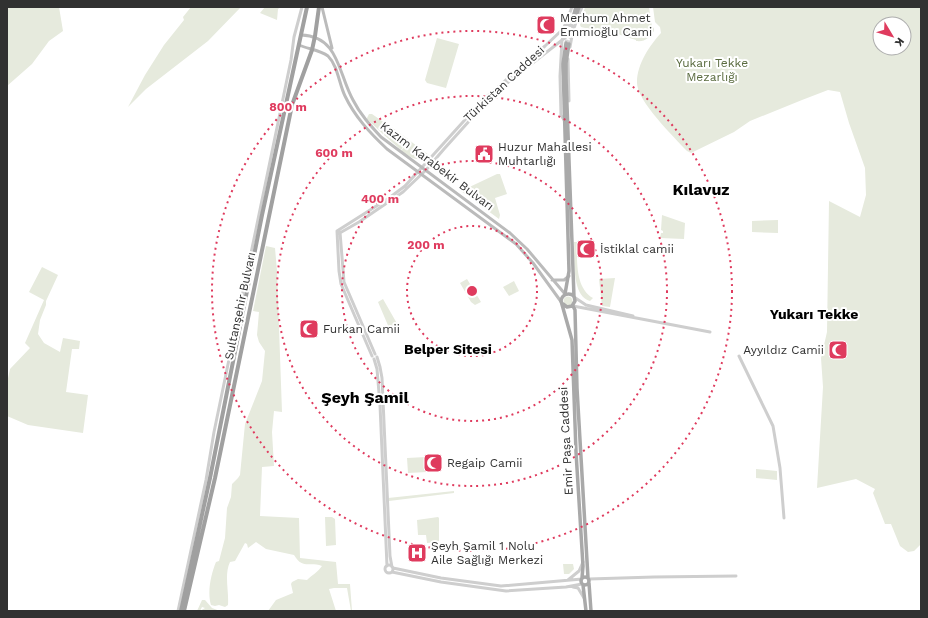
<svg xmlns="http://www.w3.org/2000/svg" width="928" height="618" viewBox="0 0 928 618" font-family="'Work Sans',sans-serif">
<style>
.green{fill:#e6eadd;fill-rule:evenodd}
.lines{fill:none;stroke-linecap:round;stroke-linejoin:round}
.primary-tunnel{stroke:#d6d6d6;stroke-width:3.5;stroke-dasharray:3.5 2;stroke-linecap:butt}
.tertiary{stroke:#cecece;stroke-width:3}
.secondary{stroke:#bbb;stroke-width:3}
.primary{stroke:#a9a9a9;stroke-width:3.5}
.trunk{stroke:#a0a0a0;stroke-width:4}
.ring{fill:none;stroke:#df3b5e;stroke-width:2;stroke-dasharray:2 4}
.labels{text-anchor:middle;stroke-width:4;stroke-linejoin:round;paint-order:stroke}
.poi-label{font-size:12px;fill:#313131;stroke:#fff;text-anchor:start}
.park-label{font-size:12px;fill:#5a6b3f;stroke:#fff}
.street-label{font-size:12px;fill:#313131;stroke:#fff}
.quarter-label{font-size:14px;font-weight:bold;fill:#000;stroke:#fff}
.district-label{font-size:16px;font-weight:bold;fill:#000;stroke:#fff}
.centre{fill:#df3b5e;stroke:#fff;stroke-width:2}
.ring-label{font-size:12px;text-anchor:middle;font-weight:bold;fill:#df3b5e;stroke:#fff;stroke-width:4;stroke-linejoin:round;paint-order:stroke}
</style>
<rect width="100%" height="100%" fill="#fff"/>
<path class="green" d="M7,7H59L63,31L49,41L32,64L7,86Z
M191,7H241L208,41L146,89L128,107L145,75L164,45L184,20L183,17Z
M265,7H281L278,9L277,20L260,13Z
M585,7H649L652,27L654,28V31C648,38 646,42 636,41V40C623,36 611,31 597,29V31L581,27L580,25Z
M653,7H921V544L914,551L908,552L900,546L891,524H885L873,493L875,489L856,479L817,488L823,387L821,358L827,332L829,201L860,217L866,195L865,168L849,123L840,92L828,90L802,100L750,121L734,132L691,153L687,151C674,137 636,100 637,82C637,64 650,45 661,33L660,27L655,22ZM880,24H904V48H880Z
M437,38L459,44L446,88L427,83L425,80Z
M369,114H372L389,126L383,134L367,119V118Z
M390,126L408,139L401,150L384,135Z
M409,140L429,155C419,164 410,157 401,151Z
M497,174H500L507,194L495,198L500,215L499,219L461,191Z
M662,215L685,223L684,239L660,238L661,233H663V231L661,230Z
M778,220V233L752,232V221Z
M574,242H577C577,260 575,288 593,298L590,301C571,296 575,258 574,242Z
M266,246L275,248L277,271L282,412L274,411L272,432L274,466L262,467L260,516L299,518L300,558L336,562L338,584H350L352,611H351L347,588H334L329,589L336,611H268L276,600L293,593L291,584L292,582L298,579L307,580C312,575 318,572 322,566C309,561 303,570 294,555L266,549L256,542L248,548L247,544L245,543L235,561L230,562C224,575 229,590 228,605L225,607L219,605L215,606L211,605C207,592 211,574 216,562L219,561L225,538L227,508L231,497L232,484L238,478L240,475L245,424L262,381L265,351L259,342L257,335L259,312L253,311Z
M42,267L58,275L46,301V305L40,320L38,334L44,343L60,352L63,338L80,341L79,349H72L66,392L88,395L83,433L28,425L7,416V383L10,369L30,348L25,343L44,300L29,292Z
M615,278L610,307L602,306L599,279Z
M467,279L481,302L475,305L471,302L460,283Z
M514,281L519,291L509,296L503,287Z
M563.5 301a4.5 4.5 0 1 1 9 0a4.5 4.5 0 1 1-9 0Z
M383,299L399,327L390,330L378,302Z
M426,457L427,472L408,473L407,458Z
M756,469L777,471V480L756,478Z
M454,491V493L389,501L388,498Z
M325,517H332L335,519L336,545L326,546Z
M438,517L439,518V541L438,542L427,543L426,535H418L417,520Z
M563,564H573L574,569L569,574H564Z
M202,600H205L212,608L220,611H200L205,608L202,607L200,611H197Z"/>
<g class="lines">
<path class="primary-tunnel" d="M566,43L572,21
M569,44L574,22"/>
<path class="tertiary" d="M565,25H571L574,28V33L571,37L565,36L562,31L565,25L572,7
M574,28L582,7
M564,35L562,40L560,76L561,115L564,120
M570,47L572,36
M568,59L569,101
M340,232L344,282L375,354
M338,234L359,222L403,192L426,170L444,149L489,99L502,87L566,37
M574,297L586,305L633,316
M573,306L710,332
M372,356L341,284L339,271L337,231L389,198L405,186L482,101L545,46L562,30
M739,356L773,426L780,468L784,518
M377,357L380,367L382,378L390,556L392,567
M374,359L377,369L380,405L387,566
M385 569a4 4 0 1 1 8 0a4 4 0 1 1-8 0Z
M393,568L441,578L501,586L582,579
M392,572L441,582L506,591L566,587L582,584
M589,579L654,577L736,576
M568,580L579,571L583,562
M573,587L578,588L584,598
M178,611L206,480L214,432L291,60L294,37L302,7"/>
<path class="secondary" d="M322,7L332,48
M301,35C339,36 338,73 353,100C360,114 370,125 381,137L510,233L527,249L565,294
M299,45C308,49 320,50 328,56C338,66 339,84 345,96C355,117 370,133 387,149L516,244L533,263L562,303
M552,280H564L569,276"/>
<path class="primary" d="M572,21L576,7
M574,22L579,7
M569,44L566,63V78L574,297
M565,294L569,271L563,64L566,43
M563,304L567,307L572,306L575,301L574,296C569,292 562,294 561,301L572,340L576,452L583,566L582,578
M573,306L575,310L577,388L588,578
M581 581a4 4 0 1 1 8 0a4 4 0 1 1-8 0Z
M589,583L591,611
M583,585L586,611"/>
<path class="trunk" d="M181,611L210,478L262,215L307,7
M184,611L215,478L292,105L312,50L315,36L319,7"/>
</g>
<g class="ring">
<circle cx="472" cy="291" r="65"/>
<circle cx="472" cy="291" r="130"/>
<circle cx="472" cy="291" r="195"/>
<circle cx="472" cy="291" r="260"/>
</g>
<defs>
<g id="mosque-square" transform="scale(1)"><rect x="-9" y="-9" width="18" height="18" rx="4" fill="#df3b5e" stroke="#fff"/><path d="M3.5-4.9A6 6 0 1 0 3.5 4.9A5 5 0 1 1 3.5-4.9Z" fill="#fff"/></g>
<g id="civic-square" transform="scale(1)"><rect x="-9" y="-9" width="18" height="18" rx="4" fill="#df3b5e" stroke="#fff"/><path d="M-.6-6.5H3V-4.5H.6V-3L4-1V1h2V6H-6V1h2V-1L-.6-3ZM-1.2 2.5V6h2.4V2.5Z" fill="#fff"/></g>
<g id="hospital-square" transform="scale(1)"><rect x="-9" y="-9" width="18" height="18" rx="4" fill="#df3b5e" stroke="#fff"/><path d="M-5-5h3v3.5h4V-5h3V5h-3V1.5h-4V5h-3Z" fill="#fff"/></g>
</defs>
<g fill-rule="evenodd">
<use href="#mosque-square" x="546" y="25"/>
<use href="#civic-square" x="484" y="154"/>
<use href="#mosque-square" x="586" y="249"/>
<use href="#mosque-square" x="309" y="329"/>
<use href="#mosque-square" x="838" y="350"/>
<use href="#mosque-square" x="433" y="463"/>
<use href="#hospital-square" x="417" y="553"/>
</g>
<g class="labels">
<g class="poi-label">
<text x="560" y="22">Merhum Ahmet<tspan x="560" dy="14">Emmioğlu Cami</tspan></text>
<text x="498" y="151">Huzur Mahallesi<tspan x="498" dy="14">Muhtarlığı</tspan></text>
<text x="600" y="253">İstiklal camii</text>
<text x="323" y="333">Furkan Camii</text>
<text x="824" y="354" text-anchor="end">Ayyıldız Camii</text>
<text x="447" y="467">Regaip Camii</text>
<text x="431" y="550">Şeyh Şamil 1 Nolu<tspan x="431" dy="14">Aile Sağlığı Merkezi</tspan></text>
</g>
<g class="park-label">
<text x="712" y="67">Yukarı Tekke<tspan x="712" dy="14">Mezarlığı</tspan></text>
</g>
<g class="street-label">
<text transform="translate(504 84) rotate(-43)" y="4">Türkistan Caddesi</text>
<text transform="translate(437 166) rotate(37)" y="4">Kazım Karabekir Bulvarı</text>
<text transform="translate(240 306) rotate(-78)" y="4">Sultanşehir Bulvarı</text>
<text transform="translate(566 441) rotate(-93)" y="4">Emir Paşa Caddesi</text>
</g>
<g class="quarter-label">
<text x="814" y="319">Yukarı Tekke</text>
<text x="448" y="354">Belper Sitesi</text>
</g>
<g class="district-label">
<text x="701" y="195">Kılavuz</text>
<text x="365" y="403">Şeyh Şamil</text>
</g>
</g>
<circle cx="472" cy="291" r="6" class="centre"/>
<g class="ring-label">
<text x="288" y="111">800 m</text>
<text x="334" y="157">600 m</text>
<text x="380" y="203">400 m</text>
<text x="426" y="249">200 m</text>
</g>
<rect width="928" height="618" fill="none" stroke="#313131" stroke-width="16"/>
<g transform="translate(892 36) rotate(128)"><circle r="19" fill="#ffffff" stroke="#adadad"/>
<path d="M0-3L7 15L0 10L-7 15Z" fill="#df3b5e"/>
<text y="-6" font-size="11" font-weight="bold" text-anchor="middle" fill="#313131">K</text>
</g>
</svg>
